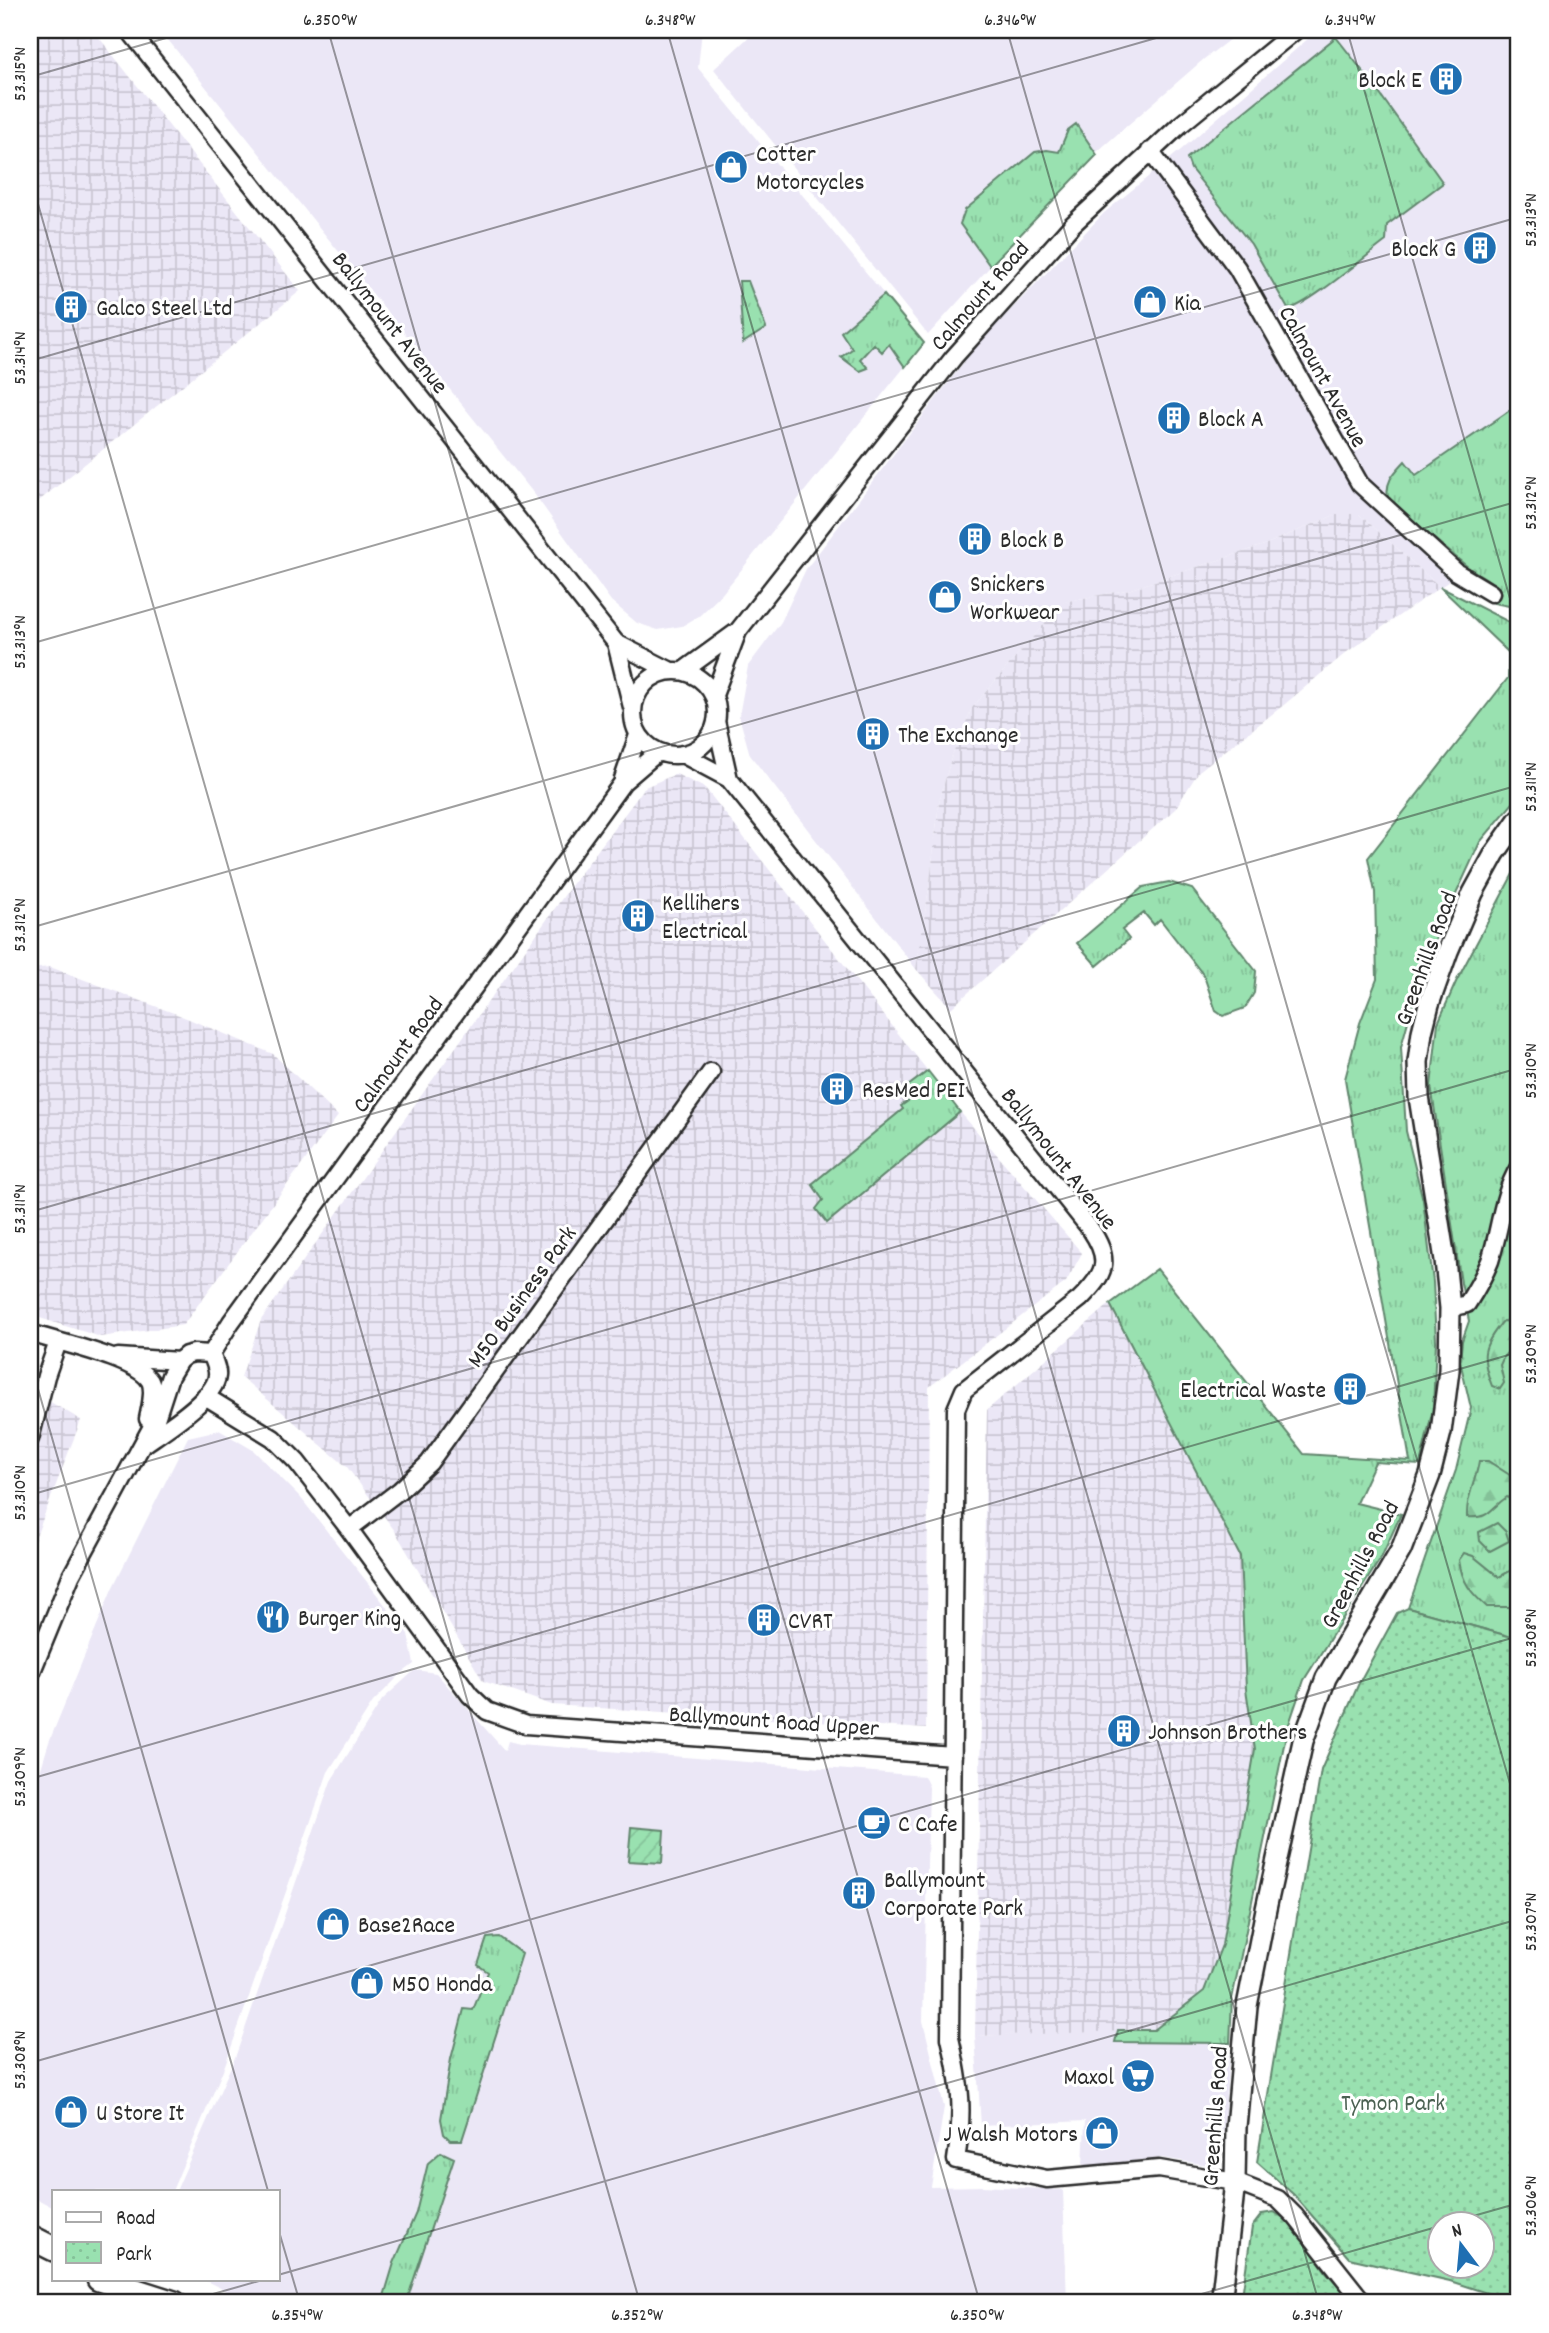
<svg xmlns="http://www.w3.org/2000/svg" width="1549" height="2333" viewBox="0 0 1549 2333" font-family="Dekko,sans-serif">
<style>
.built{fill:#ebe7f6}
.industrial{fill:url(#industrial-grid)}
.grass{fill:url(#grass-tufts);stroke:#62866e;stroke-width:2}
.forest{fill:url(#forest-firs);stroke:#62866e;stroke-width:2}
.park{fill:url(#park-dots);stroke:#62866e;stroke-width:2;fill-rule:evenodd}
.garden{fill:url(#garden-furrows);stroke:#62866e;stroke-width:2}
.lines{fill:none;stroke-linecap:round;stroke-linejoin:round}
.minor-casing{stroke:#2b2b2b;stroke-width:21}
.major-casing{stroke:#2b2b2b;stroke-width:24}
.highway-casing{stroke:#2b2b2b;stroke-width:28}
.minor{stroke:#fff;stroke-width:16}
.major{stroke:#fff;stroke-width:19}
.highway{stroke:#fff;stroke-width:23}
.ticks{fill:none;stroke:#2b2b2b;stroke-width:2;stroke-opacity:0.45}
.labels{text-anchor:middle;stroke-width:6;stroke-linejoin:round;paint-order:stroke}
.poi-label{font-size:24px;fill:#2b2b2b;stroke:#fff;text-anchor:start}
.street-label{font-size:24px;fill:#2b2b2b;stroke:#fff}
.park-label{font-size:24px;fill:#4c6253;stroke:#fff}
.neatline{fill:none;stroke:#2b2b2b;stroke-width:2.5}
.ticks-label{font-size:18px;text-anchor:middle;fill:#2b2b2b}
</style>
<defs>
<pattern id="industrial-grid" width="8" height="8" patternUnits="userSpaceOnUse" patternTransform="scale(1.75)"><rect width="8" height="8" fill="#ebe7f6"/><path d="M0 4h8M4 0v8" fill="none" stroke="#cac6d3"/></pattern>
<pattern id="grass-tufts" width="24" height="20" patternUnits="userSpaceOnUse" patternTransform="scale(1.75)"><rect width="24" height="20" fill="#99e1b0"/><path d="M3 7l-1-3M5 7V3M7 7l1-3M15 17l-1-3M17 17v-4M19 17l1-3" fill="none" stroke="#84c198"/></pattern>
<pattern id="forest-firs" width="22" height="20" patternUnits="userSpaceOnUse" patternTransform="scale(1.75)"><rect width="22" height="20" fill="#99e1b0"/><path d="M5 1l3.5 6h-7zM16 11l3.5 6h-7z" fill="#84c198"/></pattern>
<pattern id="park-dots" width="8" height="8" patternUnits="userSpaceOnUse" patternTransform="scale(1.75)"><rect width="8" height="8" fill="#99e1b0"/><path d="M2 2h.1M6 6h.1" fill="none" stroke="#84c198" stroke-width="1.8" stroke-linecap="round"/></pattern>
<pattern id="garden-furrows" width="10" height="10" patternUnits="userSpaceOnUse" patternTransform="scale(1.75)"><rect width="10" height="10" fill="#99e1b0"/><path d="M-1 1l2-2M0 10L10 0M9 11l2-2" fill="none" stroke="#84c198"/></pattern>
</defs>
<rect width="100%" height="100%" fill="#fff"/>
<filter id="ink" filterUnits="userSpaceOnUse"><feTurbulence type="fractalNoise" baseFrequency=".0143" numOctaves="2"/><feDisplacementMap in="SourceGraphic" scale="14" xChannelSelector="R" yChannelSelector="G"/><feConvolveMatrix kernelMatrix="1 2 1 2 8 2 1 2 1" color-interpolation-filters="sRGB"/></filter>
<g filter="url(#ink)">
<path class="built" d="M160,30H702L698,68L924,343L721,595L699,616L682,626L658,630L637,623L611,601L535,495Z
M748,30H1242L1204,59L1084,163L928,335L714,69L751,35Z
M1318,30H1519V512L1472,567L1440,587L1359,514H1337L1264,545L1131,589L1063,602L972,708L952,755L939,802L930,882L916,969L750,755L739,716L748,666L781,622L806,569L977,345L1104,213L1182,149Z
M219,1430L253,1450L300,1497L408,1634L414,1664L402,1673L373,1702L328,1772L225,2065L172,2191H54V2208L30,2195V1805L49,1742L112,1589L188,1437Z
M415,1670L436,1673L505,1751L508,1741L520,1744L924,1776L929,1787L923,2021L944,2107L931,2187L982,2186L1063,2190L1067,2303H251L202,2279H278V2191H176L236,2055L331,1781L382,1700Z
M1118,2030L1116,2042L1230,2043L1223,2134L1220,2157L1215,2166L1162,2158L1083,2166L1085,2121L981,2126L975,2036Z"/>
<path class="industrial" d="M30,30H93L300,291L30,508Z
M1337,514H1359L1440,587L1347,652L1285,704L1199,771L1175,809L951,1008L916,969L930,882L939,802L952,755L972,708L1063,602L1131,589L1264,545Z
M676,774L705,788L960,1112L1082,1253L1066,1282L929,1387L926,1729L552,1705L483,1681L395,1531L347,1467L241,1377L261,1320L568,890L645,787Z
M50,967L179,1015L273,1054L338,1116L183,1325L101,1337L30,1315V969Z
M1110,1304L1240,1556L1246,1689L1255,1749L1222,1945L1204,1991L1154,2030L975,2036L987,1410Z
M30,1390L81,1420L30,1552Z"/>
<path class="grass" d="M1336,37L1372,83L1443,183L1387,225L1386,241C1367,255 1306,307 1288,309L1251,244L1191,169L1187,158Z
M1076,124L1097,155L990,266L960,224L965,210L1035,152L1047,150L1059,152L1068,130Z
M739,281H748L766,328L743,343Z
M884,295L924,343L905,367L889,344L882,352L874,344L860,359L868,368L860,371L841,357L852,349L841,332Z
M1519,404V608L1494,603L1500,590C1491,579 1476,574 1464,564C1438,543 1413,520 1388,498C1385,481 1394,473 1405,461L1416,475Z
M1440,587L1519,627V796L1480,842L1423,966L1401,1047L1406,1131L1423,1200L1433,1282L1436,1341L1433,1409L1420,1465L1375,1462L1356,1503L1401,1514L1382,1556L1304,1680L1287,1730L1232,1999L1230,2043L1115,2042L1118,2030H1154L1204,1991L1222,1945L1255,1749L1246,1689L1240,1556L1110,1304L1157,1269L1304,1454L1410,1461L1345,1079L1360,1023L1377,979L1375,892L1368,858L1508,678L1509,653Z
M1515,870L1519,872V1639L1408,1608L1456,1470L1471,1408L1460,1361L1462,1341L1469,1321L1461,1283L1431,1086L1438,1023L1456,982Z
M1169,882L1192,889L1256,971L1254,993L1245,1008L1223,1016L1216,1011L1204,976L1160,919L1154,925L1144,913L1122,930L1129,939L1097,966L1077,943L1143,887Z
M928,1071L960,1112L827,1223L816,1209L823,1200L812,1184L903,1109L901,1106L911,1099L904,1089Z
M499,1937L522,1954L462,2140H450L444,2134L441,2119L451,2059L464,2009L473,2010L488,1972L478,1965L487,1938Z
M441,2152L454,2158L408,2297L417,2303H382L394,2263L416,2213L428,2163Z"/>
<path class="forest" d="M1503,1321L1513,1322L1518,1330L1519,1341L1504,1356L1500,1365L1504,1383L1500,1389L1492,1386C1480,1356 1482,1346 1503,1321Z
M1479,1461H1488L1519,1481V1507L1507,1497C1489,1509 1491,1519 1467,1517C1466,1497 1476,1481 1479,1461Z
M1497,1523L1506,1532L1509,1541L1490,1551L1480,1541L1479,1532Z
M1464,1553L1473,1556L1499,1577L1519,1566V1607H1487C1471,1593 1462,1582 1459,1560Z"/>
<path class="park" d="M1408,1608L1519,1639V2303H1507L1499,2297L1450,2281L1349,2258L1294,2195L1257,2162L1321,1770L1359,1683L1397,1613ZM1440,2224H1482V2266H1440Z
M1274,2212L1292,2223L1326,2272L1354,2303H1241L1252,2227L1262,2214Z"/>
<path class="garden" d="M631,1827L664,1830L662,1863L628,1861Z"/>
<g class="lines">
<g class="minor-casing">
<path id="minor" d="M129,30L616,643L669,670
M1150,151L1237,268L1360,484L1456,572L1491,593
M616,643L632,707
M633 713a42 42 0 1 1 84 0a42 42 0 1 1-84 0Z
M683,671L738,631L954,357L1072,225L1180,125L1296,30
M714,695L738,631
M716,721L729,779
M682,754L729,779L1091,1230C1112,1261 1105,1274 1080,1299L964,1390L956,1409L950,2038C961,2086 964,2111 956,2160L1047,2179L1159,2169L1235,2182L1278,2199L1295,2216L1364,2303
M623,779L638,735
M1450,1308L1467,1304C1476,1290 1484,1276 1490,1261C1501,1227 1501,1198 1519,1167
M30,1333C56,1342 136,1358 150,1381C155,1391 150,1408 148,1419
M211,1354L231,1322L623,782L658,752
M118,1357L179,1361
M205,1396L273,1438L297,1462L349,1529L470,1695L487,1711L526,1725L953,1756
M30,1439L46,1376L58,1342
M349,1529L400,1490L429,1463L711,1072
M30,1676L71,1576L156,1419L170,1376L179,1361L186,1355L194,1353L211,1354C214,1361 218,1369 217,1376C215,1399 161,1432 143,1445"/>
</g>
<g class="major-casing">
<path id="major" d="M1221,2303L1235,2182L1236,2127L1247,2006L1266,1909L1303,1741L1326,1678L1401,1550L1430,1475L1441,1432L1449,1370L1450,1308L1445,1260L1419,1097L1418,1062L1422,1032L1429,1004L1448,951L1473,893L1495,853L1519,819"/>
</g>
<g class="highway-casing">
<path id="highway" d="M30,2237L54,2249
M99,2279L174,2303"/>
</g>
<use href="#minor" class="minor"/>
<use href="#major" class="major"/>
<use href="#highway" class="highway"/>
</g>
</g>
<path class="ticks" d="M328,30L980,2303M667,30L1319,2303M1007,30L1519,1815M1347,30L1519,630M30,77L194,30M30,176L640,2303M30,361L1184,30M30,644L1519,217M30,928L1519,501M30,1212L1519,785M30,1361L268,2191M30,1495L1519,1068M30,1779L1519,1352M30,2063L1519,1636M1445,2224L1519,2203M278,2228L300,2303M278,2275L1519,1919M181,2303L266,2279M1170,2303L1440,2226"/>
<defs>
<g id="building-disc" transform="scale(1.75)"><circle r="9.5" fill="#1f6fb2" stroke="#fff"/><path d="M-4-6H4V6H1V3H-1V6H-4ZM-2.5-4.3h1.7v1.8h-1.7ZM.8-4.3h1.7v1.8H.8ZM-2.5-1h1.7V.8h-1.7ZM.8-1h1.7V.8H.8Z" fill="#fff"/></g>
<g id="shop-disc" transform="scale(1.75)"><circle r="9.5" fill="#1f6fb2" stroke="#fff"/><path d="M-5-2.5h2.3a2.7 3.5 0 0 1 5.4 0H5L5.5 6h-11ZM-1.5-2.5h3a1.5 2.3 0 0 0-3 0Z" fill="#fff"/></g>
<g id="restaurant-disc" transform="scale(1.75)"><circle r="9.5" fill="#1f6fb2" stroke="#fff"/><path d="M-5-6h1v4h1v-4h1v4h1v-4h1v5L-1.5 .5V6h-2V.5L-5-1ZM5-6V6H3V1.5H1.5Q1.5-4 5-6Z" fill="#fff"/></g>
<g id="cafe-disc" transform="scale(1.75)"><circle r="9.5" fill="#1f6fb2" stroke="#fff"/><path d="M-5.5-4.5H6V0H3Q3 3.5 0 3.5H-2.5Q-5.5 3.5-5.5 0ZM3-3.2v2h1.7v-2ZM-6 4.5H4V6H-6Z" fill="#fff"/></g>
<g id="supermarket-disc" transform="scale(1.75)"><circle r="9.5" fill="#1f6fb2" stroke="#fff"/><path d="M-6-5.5h2.5l.6 2H6L4.5 2H-2.5L-4.4-4H-6ZM-1.5 3.2a1.3 1.3 0 1 0 .1 0ZM3 3.2a1.3 1.3 0 1 0 .1 0Z" fill="#fff"/></g>
</defs>
<g fill-rule="evenodd">
<use href="#building-disc" x="1446" y="79"/>
<use href="#shop-disc" x="731" y="167"/>
<use href="#building-disc" x="1480" y="248"/>
<use href="#shop-disc" x="1150" y="302"/>
<use href="#building-disc" x="71" y="307"/>
<use href="#building-disc" x="1174" y="418"/>
<use href="#building-disc" x="975" y="539"/>
<use href="#shop-disc" x="945" y="597"/>
<use href="#building-disc" x="873" y="734"/>
<use href="#building-disc" x="638" y="916"/>
<use href="#building-disc" x="837" y="1089"/>
<use href="#building-disc" x="1350" y="1389"/>
<use href="#restaurant-disc" x="273" y="1617"/>
<use href="#building-disc" x="764" y="1620"/>
<use href="#building-disc" x="1124" y="1731"/>
<use href="#cafe-disc" x="874" y="1823"/>
<use href="#building-disc" x="859" y="1893"/>
<use href="#shop-disc" x="333" y="1924"/>
<use href="#shop-disc" x="367" y="1983"/>
<use href="#supermarket-disc" x="1138" y="2076"/>
<use href="#shop-disc" x="71" y="2112"/>
<use href="#shop-disc" x="1102" y="2133"/>
</g>
<g class="labels">
<g class="poi-label">
<text x="1422" y="87" text-anchor="end">Block E</text>
<text x="756" y="161">Cotter<tspan x="756" dy="28">Motorcycles</tspan></text>
<text x="1456" y="256" text-anchor="end">Block G</text>
<text x="1174" y="310">Kia</text>
<text x="96" y="315">Galco Steel Ltd</text>
<text x="1198" y="426">Block A</text>
<text x="1000" y="547">Block B</text>
<text x="970" y="591">Snickers<tspan x="970" dy="28">Workwear</tspan></text>
<text x="898" y="742">The Exchange</text>
<text x="662" y="910">Kellihers<tspan x="662" dy="28">Electrical</tspan></text>
<text x="862" y="1097">ResMed PEI</text>
<text x="1326" y="1397" text-anchor="end">Electrical Waste</text>
<text x="298" y="1625">Burger King</text>
<text x="788" y="1628">CVRT</text>
<text x="1148" y="1739">Johnson Brothers</text>
<text x="898" y="1831">C Cafe</text>
<text x="884" y="1887">Ballymount<tspan x="884" dy="28">Corporate Park</tspan></text>
<text x="358" y="1932">Base2Race</text>
<text x="392" y="1991">M50 Honda</text>
<text x="1114" y="2084" text-anchor="end">Maxol</text>
<text x="96" y="2120">U Store It</text>
<text x="1078" y="2141" text-anchor="end">J Walsh Motors</text>
</g>
<g class="street-label">
<text transform="translate(979 295) rotate(-49)" y="8">Calmount Road</text>
<text transform="translate(391 322) rotate(52)" y="8">Ballymount Avenue</text>
<text transform="translate(1324 376) rotate(61)" y="8">Calmount Avenue</text>
<text transform="translate(1425 958) rotate(-70)" y="8">Greenhills Road</text>
<text transform="translate(397 1054) rotate(-54)" y="8">Calmount Road</text>
<text transform="translate(1060 1158) rotate(52)" y="8">Ballymount Avenue</text>
<text transform="translate(521 1296) rotate(-54)" y="8">M50 Business Park</text>
<text transform="translate(1359 1564) rotate(-62)" y="8">Greenhills Road</text>
<text transform="translate(774 1720) rotate(4)" y="8">Ballymount Road Upper</text>
<text transform="translate(1214 2116) rotate(-86)" y="8">Greenhills Road</text>
</g>
<g class="park-label">
<text x="1393" y="2110">Tymon Park</text>
</g>
</g>
<rect width="1549" height="2333" fill="none" stroke="#fff" stroke-width="77"/>
<rect x="52" y="2190" width="228" height="91" fill="#ffffff" stroke="#aaaaaa" stroke-width="2"/>
<rect x="66" y="2212" width="35" height="10" fill="#ffffff" stroke="#aaaaaa" stroke-width="2"/>
<text x="116" y="2224" font-size="21" fill="#2b2b2b">Road</text>
<rect x="66" y="2242" width="35" height="21" fill="url(#park-dots)" stroke="#aaaaaa" stroke-width="2"/>
<text x="116" y="2260" font-size="21" fill="#2b2b2b">Park</text>
<g transform="translate(1461 2245) rotate(344)"><circle r="33" fill="#ffffff" stroke="#aaaaaa" stroke-width="2"/>
<path d="M0-5L12 26L0 18L-12 26Z" fill="#1f6fb2"/>
<text y="-10" font-size="19" font-weight="bold" text-anchor="middle" fill="#2b2b2b">N</text>
</g>
<rect x="38" y="38" width="1472" height="2256" class="neatline"/>
<g class="ticks-label">
<text x="330" y="25">6.350°W</text>
<text x="670" y="25">6.348°W</text>
<text x="1010" y="25">6.346°W</text>
<text x="1350" y="25">6.344°W</text>
<text transform="translate(19 74) rotate(-90)" y="6">53.315°N</text>
<text transform="translate(1530 220) rotate(-90)" y="6">53.313°N</text>
<text transform="translate(19 358) rotate(-90)" y="6">53.314°N</text>
<text transform="translate(1530 503) rotate(-90)" y="6">53.312°N</text>
<text transform="translate(19 642) rotate(-90)" y="6">53.313°N</text>
<text transform="translate(1530 787) rotate(-90)" y="6">53.311°N</text>
<text transform="translate(19 925) rotate(-90)" y="6">53.312°N</text>
<text transform="translate(1530 1071) rotate(-90)" y="6">53.310°N</text>
<text transform="translate(19 1209) rotate(-90)" y="6">53.311°N</text>
<text transform="translate(1530 1354) rotate(-90)" y="6">53.309°N</text>
<text transform="translate(19 1493) rotate(-90)" y="6">53.310°N</text>
<text transform="translate(1530 1638) rotate(-90)" y="6">53.308°N</text>
<text transform="translate(19 1777) rotate(-90)" y="6">53.309°N</text>
<text transform="translate(1530 1922) rotate(-90)" y="6">53.307°N</text>
<text transform="translate(19 2060) rotate(-90)" y="6">53.308°N</text>
<text transform="translate(1530 2206) rotate(-90)" y="6">53.306°N</text>
<text x="297" y="2320">6.354°W</text>
<text x="637" y="2320">6.352°W</text>
<text x="977" y="2320">6.350°W</text>
<text x="1317" y="2320">6.348°W</text>
</g>
</svg>
